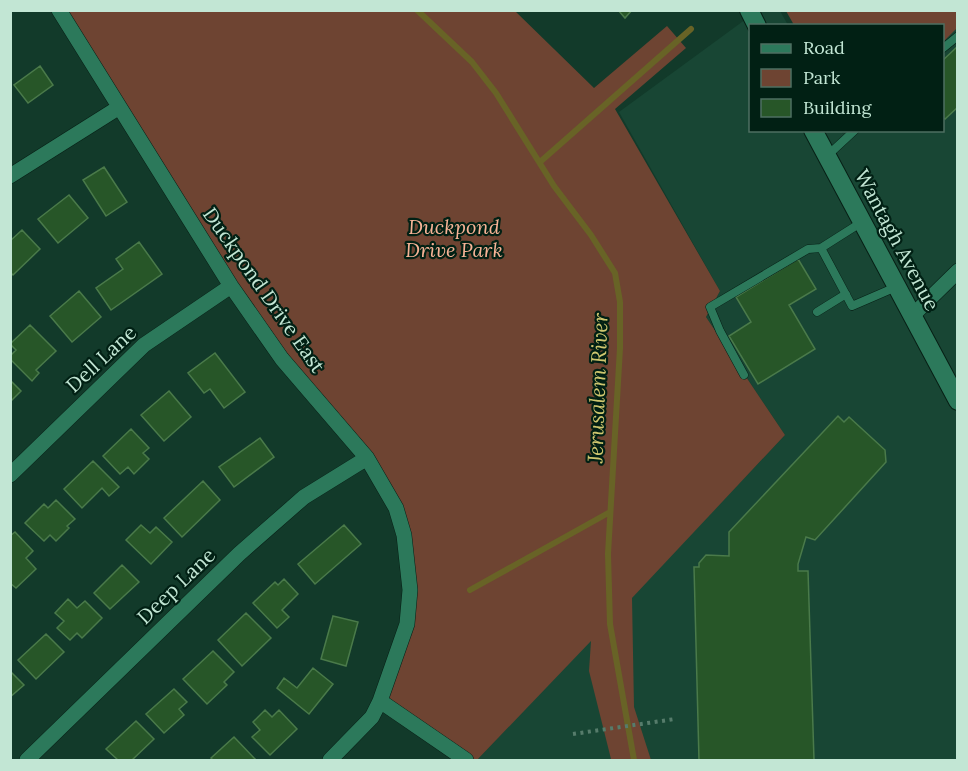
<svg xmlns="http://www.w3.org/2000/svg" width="968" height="771" viewBox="0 0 968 771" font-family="Lora,serif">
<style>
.built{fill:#184634}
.green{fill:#6e4432}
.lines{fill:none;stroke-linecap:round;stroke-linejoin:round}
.stream{stroke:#686326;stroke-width:6}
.building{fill:#275628;stroke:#4a7a4a;stroke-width:1.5}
.lane-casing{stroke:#071f15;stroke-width:9}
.street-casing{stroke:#071f15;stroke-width:16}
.secondary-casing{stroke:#071f15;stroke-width:20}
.path{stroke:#567c6b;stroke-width:4;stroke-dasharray:3 4.5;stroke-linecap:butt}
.lane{stroke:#2c795b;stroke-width:8}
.street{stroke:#2c795b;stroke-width:15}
.secondary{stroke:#2c795b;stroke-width:18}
.labels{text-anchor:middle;stroke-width:4.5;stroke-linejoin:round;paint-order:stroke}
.park-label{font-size:20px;font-style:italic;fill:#f7b396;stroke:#012014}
.street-label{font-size:20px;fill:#c2e6d4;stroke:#012014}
.water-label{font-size:21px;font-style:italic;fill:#cfc76f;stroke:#012014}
</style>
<rect width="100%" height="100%" fill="#123a2a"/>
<path class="built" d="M757,11H780L788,25L750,26V130H841L843,134L846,130H942L943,39L957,24V760H477L785,435L706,317L720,291L619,112Z"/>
<path class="green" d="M59,11H515L594,88L667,26L686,48L615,109L720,291L706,317L785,435L632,598L634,707L651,760L611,759L589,671L591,641L477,760H471L384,699L410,623L398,504L284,356Z
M786,11H957V28L943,42L942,26L794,25Z"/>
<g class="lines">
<path class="stream" d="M417,10L472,62L496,93L554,186L591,235L615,273L620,302V348L608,554L610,624L634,760
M540,162L691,29
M470,590L610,512"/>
</g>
<path class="building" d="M618,10H632L625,18Z
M958,46V107L945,119L942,117V61Z
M40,66L53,85L28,103L14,85Z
M104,167L127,202L106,216L83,180Z
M69,195L88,218L58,243L38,219Z
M22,230L40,249L13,275L10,272V241Z
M139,242L162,274L111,310L96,288L123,269L116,259Z
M798,259L816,289L789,305L815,349L758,384L729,336L751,322L736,297Z
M79,291L101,317L72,342L50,316Z
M30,325L56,351L36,370L39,373L32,381L10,359V356L16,350L10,344Z
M215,353L245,392L224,408L210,389L204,393L188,373Z
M10,380L21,391L10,402Z
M169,391L191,417L164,441L141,415Z
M838,416L844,422L849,417L885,450L886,462L815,540L806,537L798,564V571H808L814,760H699L694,567H699V563L706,555L729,556V532Z
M131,429L149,448L143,453L149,459L134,474L128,467L120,474L103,456Z
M260,438L274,457L234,487L219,467Z
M93,461L119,487L109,496L102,488L82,508L64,489Z
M203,481L220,500L182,537L164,518Z
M56,500L75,519L67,526L69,528L56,541L50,535L44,541L25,523L44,504L48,508Z
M141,525L150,533L156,527L172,542L151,564L126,540Z
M344,525L361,544L315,584L298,564Z
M15,532L33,551L26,558L36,569L16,588L10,583V536Z
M122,565L139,582L110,609L94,593Z
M284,579L298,594L282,610L289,617L277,628L253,603L275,582L278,585Z
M68,599L77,608L85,601L102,618L82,638L77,633L70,640L57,628L64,621L55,613Z
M246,613L271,638L242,666L218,640Z
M333,616L358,622L346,666L321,659Z
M46,634L64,652L36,679L18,660Z
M213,651L234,672L224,682L227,685L207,704L183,679Z
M313,668L333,684L309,714L277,688L284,678L297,688Z
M10,671L24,685L10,697Z
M174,689L187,702L179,709L184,715L164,733L146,714Z
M265,710L272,717L279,710L297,729L270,755L252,737L260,730L253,722Z
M136,721L154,739L132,760H118L106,749Z
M234,737L256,760H213L211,758Z"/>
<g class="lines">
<g class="lane-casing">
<path id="lane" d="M942,49L958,36
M827,156L855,130
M862,222L821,248L852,306L896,287
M817,312L846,294
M744,375L720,331L710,307L808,249L821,248"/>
</g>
<g class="street-casing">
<path id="street" d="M59,10L231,286L282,359L367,458L396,508L404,535L410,590L407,624L380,701L372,717L330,760
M10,176L118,108
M912,316L958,271
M10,475L144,345L231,286
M380,701L466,760
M27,760L239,554L304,497L367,458"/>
</g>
<g class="secondary-casing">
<path id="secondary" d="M749,10L757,26
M813,130L958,401"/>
</g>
<path class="path" d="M573,734L675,719"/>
<use href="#lane" class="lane"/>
<use href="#street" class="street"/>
<use href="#secondary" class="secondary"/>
</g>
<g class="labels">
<g class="park-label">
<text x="454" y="234">Duckpond<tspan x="454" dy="23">Drive Park</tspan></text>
</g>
<g class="street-label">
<text transform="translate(897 240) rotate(62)" y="7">Wantagh Avenue</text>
<text transform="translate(264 290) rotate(55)" y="7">Duckpond Drive East</text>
<text transform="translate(101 359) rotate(-43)" y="7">Dell Lane</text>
<text transform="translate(176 586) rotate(-44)" y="7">Deep Lane</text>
</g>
<g class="water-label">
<text transform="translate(598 388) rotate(-88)" y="7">Jerusalem River</text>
</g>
</g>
<rect width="968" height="771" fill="none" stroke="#c2e6d4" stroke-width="24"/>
<rect x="749" y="24" width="195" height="108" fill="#012014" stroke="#4e6f61" stroke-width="1.5"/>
<rect x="761" y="44" width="30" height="9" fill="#2c795b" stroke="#4e6f61" stroke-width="1.5"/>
<text x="803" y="54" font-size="18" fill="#c2e6d4">Road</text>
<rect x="761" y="69" width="30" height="18" fill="#6e4432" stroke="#4e6f61" stroke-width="1.5"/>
<text x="803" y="84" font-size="18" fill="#c2e6d4">Park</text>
<rect x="761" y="99" width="30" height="18" fill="#275628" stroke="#4e6f61" stroke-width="1.5"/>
<text x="803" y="114" font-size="18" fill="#c2e6d4">Building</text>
</svg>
